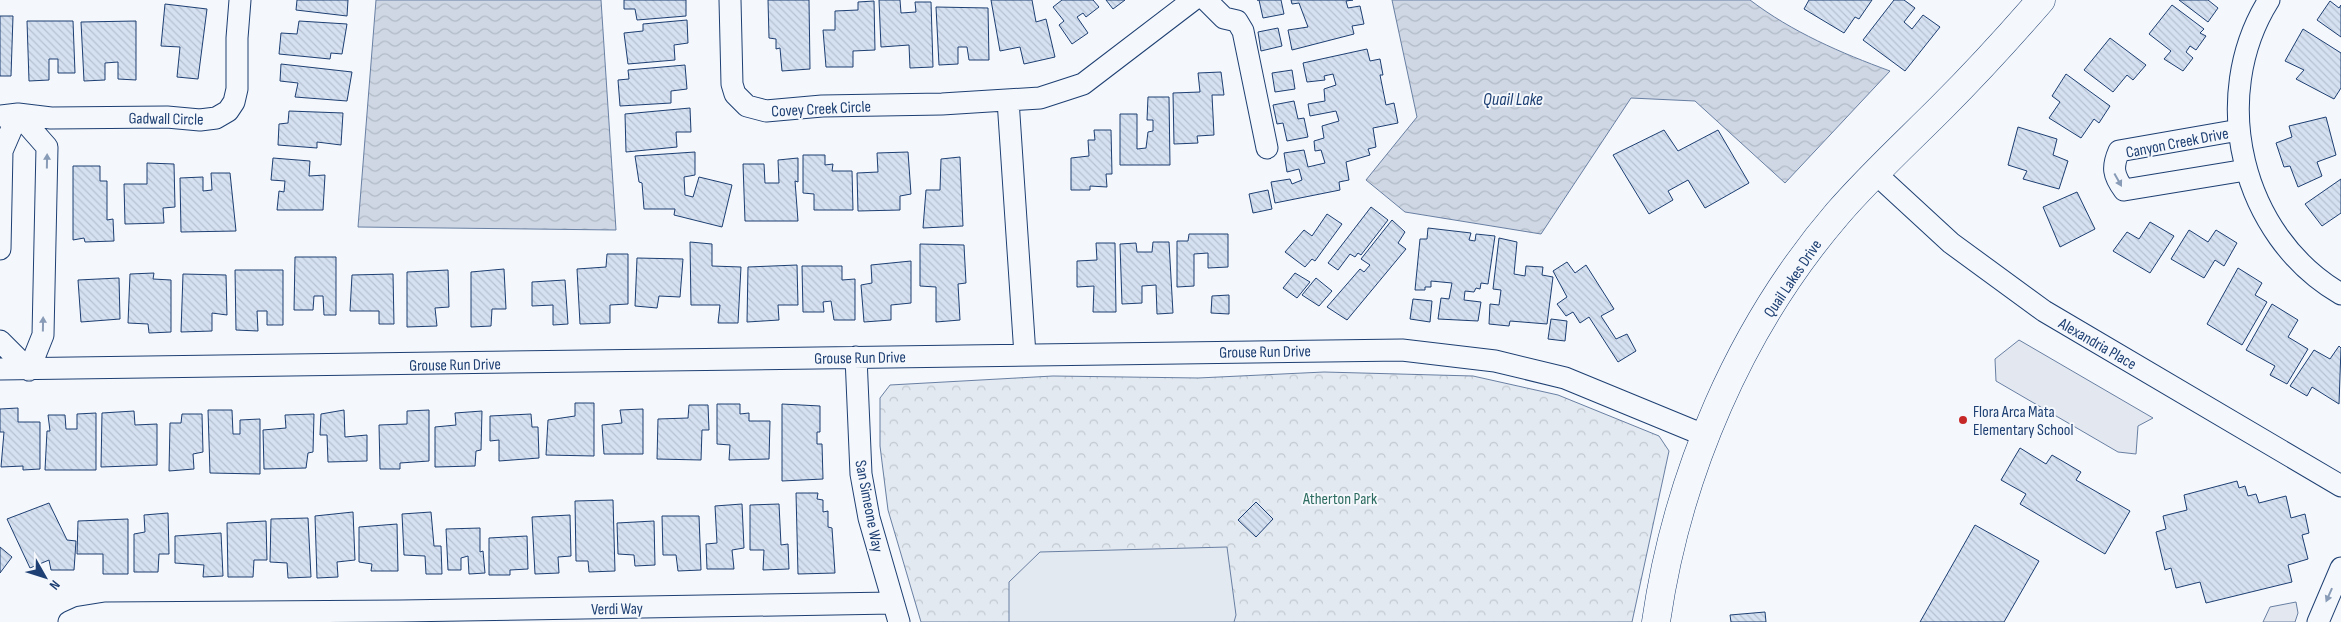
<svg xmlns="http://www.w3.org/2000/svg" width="2341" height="622" viewBox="0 0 2341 622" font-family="'Sofia Sans Condensed',sans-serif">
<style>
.park{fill:url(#park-crowns);stroke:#687fa3}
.pitch{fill:#e3e9f0;stroke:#687fa3}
.parking{fill:#e3e8f0;stroke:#687fa3}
.water{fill:url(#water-waves);stroke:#687fa3}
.building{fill:url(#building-back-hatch);stroke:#1d3f73}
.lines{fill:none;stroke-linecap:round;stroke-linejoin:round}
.minor-casing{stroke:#1d3f73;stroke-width:23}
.major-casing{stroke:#1d3f73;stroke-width:29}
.minor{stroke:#f4f7fb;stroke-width:21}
.major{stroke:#f4f7fb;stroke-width:28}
.oneway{fill:#889bb7}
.poi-dot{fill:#c62828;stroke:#f4f7fb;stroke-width:2}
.labels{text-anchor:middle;stroke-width:4;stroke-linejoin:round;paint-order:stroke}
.street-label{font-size:16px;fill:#1d3f73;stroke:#f4f7fb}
.poi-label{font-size:16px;fill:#1d3f73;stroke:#f4f7fb;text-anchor:start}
.park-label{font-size:16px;fill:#2c6c60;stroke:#f4f7fb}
.water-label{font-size:18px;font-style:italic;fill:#1d3f73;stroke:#f4f7fb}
</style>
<defs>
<pattern id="park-crowns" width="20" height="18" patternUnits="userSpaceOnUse" patternTransform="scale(1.25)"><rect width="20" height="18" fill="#e3e9f0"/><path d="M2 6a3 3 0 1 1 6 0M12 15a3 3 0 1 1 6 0" fill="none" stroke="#c2c9d1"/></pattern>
<pattern id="water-waves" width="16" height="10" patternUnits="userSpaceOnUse" patternTransform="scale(1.25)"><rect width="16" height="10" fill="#cfd7e4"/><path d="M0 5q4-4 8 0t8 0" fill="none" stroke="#b1bac7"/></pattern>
<pattern id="building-back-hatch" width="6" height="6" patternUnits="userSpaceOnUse" patternTransform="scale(1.25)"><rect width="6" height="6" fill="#d5e0f0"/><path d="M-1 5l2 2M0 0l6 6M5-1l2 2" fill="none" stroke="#b6c1d1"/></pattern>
</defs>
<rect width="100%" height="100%" fill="#f4f7fb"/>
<path class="park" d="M1324,372L1473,376L1558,395L1659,436L1669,451L1632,622H921L888,510L880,446V398L890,385L1053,376L1198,378Z"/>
<path class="pitch" d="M1227,547L1236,615L1234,622H1009V582L1040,552Z"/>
<path class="parking" d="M2019,340L2153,418L2138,426L2136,454L2118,452L1996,381L1995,359Z
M2296,602L2298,613L2295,622H2263L2270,607Z"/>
<path class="water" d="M376,0H601L616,230L358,227Z
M1392,0H1750C1792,32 1841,53 1890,71L1785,183L1695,101L1631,98L1541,234L1405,212L1366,180L1417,117Z"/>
<path class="building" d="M297,0H348L347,16L296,10Z
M624,0H686V16L637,20L635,9H624Z
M768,0H809L810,69L782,71L780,48L776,49V39L769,38Z
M879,0H900L901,13L916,12L915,2H931L933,67L910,68L909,45L881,47Z
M991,0H1032L1036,22L1046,19L1055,57L1024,64L1020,47L1000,51Z
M1062,0H1093L1099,7L1086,17L1083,13L1077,17L1088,33L1072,44L1059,25L1064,21L1053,7Z
M1106,0H1125L1113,9Z
M1257,0H1281L1284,14L1263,18L1259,0Z
M1291,0H1353L1346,1L1348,8L1360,6L1364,24L1352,26L1354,34L1292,50L1288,30L1308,27L1299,3L1292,4Z
M1809,0H1872L1859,19L1855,17L1844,33L1804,9Z
M1894,0H1904L1915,8L1904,22L1912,29L1923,15L1940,27L1905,71L1863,40Z
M2179,0H2208L2218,8L2208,22Z
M874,1L875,50L853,51V67H826L823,30H835V11L858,10V2Z
M2330,1L2339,8L2341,5V37L2317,20Z
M165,4L207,9L198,79L177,77L180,47L161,46Z
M2172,5L2204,29L2200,33L2206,36L2196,50L2190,46L2186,52L2193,58L2183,71L2164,59L2171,51L2149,34Z
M936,7L988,8L989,60H969L967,47H958V64L939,65Z
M0,16H13L11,76H0Z
M687,20L688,43L674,45L675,60L628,64L624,33L643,31V24Z
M27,21H73L75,73H58V59H49V80L29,81Z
M136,21V80L118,79V62L105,63V80L84,81L81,22Z
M299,21L347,24L342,54L331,53L330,59L279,54L281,33L297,34Z
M1278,28L1282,46L1261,51L1258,32Z
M2303,29L2341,53V88L2334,99L2296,79L2304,70L2285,61Z
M2110,38L2146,65L2133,80L2127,75L2113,92L2084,70Z
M1367,49L1370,61L1380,59L1383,75H1380L1386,105L1394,103L1398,123L1373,128L1376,147L1368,149L1370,155L1346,162L1349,180L1339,182L1340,190L1275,203L1271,182L1290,179L1292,184L1302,180L1299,169L1287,172L1284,153L1304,150L1308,167L1325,163L1321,150L1315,151L1314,141L1324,138L1322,126L1339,121L1336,111L1310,116L1308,104L1325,101L1324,89L1336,85L1333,74L1324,76L1325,80L1307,82L1303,63Z
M281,64L352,72L347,101L295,97L298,83L280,81Z
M685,65L687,89L671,91V103L620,106L618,80L629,79L628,70Z
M1292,70L1295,89L1275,92L1272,73Z
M1221,72L1224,95H1212L1214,135L1197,136L1198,143L1174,144L1173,93L1200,92L1198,73Z
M2066,74L2110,106L2099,123L2094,119L2081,138L2049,118L2060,102L2052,96Z
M1148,97H1169L1170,165H1120V114H1137V149L1146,148L1148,132L1153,131V120H1147Z
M1294,101L1298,119L1304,118L1308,137L1287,141L1283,123L1277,124L1273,105Z
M690,108L691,132H676L677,147L626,152L625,114Z
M289,111L343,113L341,145L317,142V148L278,145L279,124L288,123Z
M2326,117L2336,155L2317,162L2322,176L2298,187L2290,166L2284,167L2276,143L2292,137L2289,126Z
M2018,127L2057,139L2053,155L2068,161L2059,189L2023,179L2027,171L2008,165Z
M1094,130H1111L1112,174H1106L1107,187L1090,186V190H1071V158L1089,156L1088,140H1095Z
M1664,130L1678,151L1718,130L1749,183L1705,208L1688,180L1668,191L1673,200L1649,214L1613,155Z
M695,152V175L684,177L685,195L693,197L699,177L732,185L722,227L674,215L675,209H644L642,183L639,182L635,156Z
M908,152L911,194L900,196V210L858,211L857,173L878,172L877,153Z
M803,155H825V165L833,164L832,171H852L853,210H814V194L803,193Z
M960,157L963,226L923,228L926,190H940L941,159Z
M273,158L310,161L309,176L325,175L323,210H277L279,191L284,192L285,181L271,180Z
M798,158V182L795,181L798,221H745L743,164H764L765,183H779L778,160Z
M147,163L174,164L175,207L163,208L164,223L125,224L124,184H147Z
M73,166H100V181H107V220L113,219L114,241L85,242L84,238L73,240Z
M211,173H230L236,231L181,232L180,178L203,177V191L212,190Z
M2341,179V213L2322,226L2305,204Z
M1268,190L1272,209L1253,213L1249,194Z
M2077,192L2095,229L2060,247L2043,207Z
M1371,207L1388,220L1361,255L1358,253L1355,257L1350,254L1338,270L1328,263Z
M1327,214L1342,224L1315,261L1312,259L1305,267L1285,252L1304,230L1312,236Z
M1392,220L1405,232L1398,243L1406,249L1347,320L1327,307L1360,269L1364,272L1370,265L1361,259Z
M2150,222L2174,236L2150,273L2113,251L2127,232L2139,239Z
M1428,228L1471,233L1469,240L1475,241L1476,234L1495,236L1488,284L1481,283L1480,289L1476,288L1474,292L1465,291L1464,300L1481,302L1478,321L1438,319L1441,298L1449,299L1452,283L1431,281V287H1425V290H1415L1420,239H1427Z
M2189,230L2208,242L2216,230L2237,243L2224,266L2215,260L2204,278L2171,259Z
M1189,234H1228V267L1208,268V253L1194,254V286L1177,287V241H1188Z
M1499,238L1517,242L1514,274L1525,276L1526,266L1543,267L1542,275L1553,277L1547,324L1510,321L1509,326L1489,324L1490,304L1499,305L1501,290L1493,289Z
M690,242L712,244V266L741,267L738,323H718L720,305H691Z
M1153,242H1169L1173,313L1157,314L1156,285L1142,286V303L1122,304L1120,244L1136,243L1137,252H1152Z
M1096,243H1115L1116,312H1093L1094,286L1077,287V261L1097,260Z
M920,244L964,245L966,283L958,284L960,320L936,322V287L920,286Z
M607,254H628V304L610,305V323L580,324L577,269L606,267Z
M295,257H336V315H324L323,296H314L313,310H294Z
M637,258L683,259L680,297L659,296L657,308L635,306Z
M911,261V303L891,305V320L864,322L861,285L872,283L871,265Z
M1567,262L1575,273L1586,265L1614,309L1601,316L1616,339L1627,334L1636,351L1618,362L1589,317L1580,323L1573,312L1566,316L1557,304L1567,297L1553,271Z
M797,265L798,305H778L779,320L747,322L748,267Z
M802,266H842V280L855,279V320H834L831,301L823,302L824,312H803Z
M2238,268L2262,283L2255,295L2267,302L2242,345L2207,324Z
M504,269L506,309H492L491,326L471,327V272Z
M235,270H283V325H267V311H257L258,331L236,330Z
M448,270L449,307L435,308L437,326L407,327V272Z
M154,273L153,279L171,280V332L149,333L148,324L128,323L130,274Z
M1295,273L1310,282L1297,298L1283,288Z
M183,274L226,275L227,315L212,313V331L181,332Z
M393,274L394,324H379V311H350L352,275Z
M119,278L120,319L81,322L78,280Z
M1316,278L1332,291L1319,306L1302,295Z
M565,280L568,324L553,325V305L532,306V282Z
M1229,295V314L1211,313L1212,296Z
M1413,299L1432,301L1430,322L1410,319Z
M2272,304L2298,320L2288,337L2308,349L2287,384L2270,375L2275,366L2246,350Z
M1551,319L1567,321L1565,341L1548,339Z
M2339,346L2341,348L2339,404L2312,387L2307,396L2290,386L2314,350L2330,359Z
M575,403H594V456L546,455L548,420L575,416Z
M717,404H740V414L749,413V421H770L769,459L729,460L730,445L717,444Z
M782,404L820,406V432H817V444H822L823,479L782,481Z
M689,405H708L709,430H702L701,460L657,459L658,419L688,418Z
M18,408V422H40V469L23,470V466L1,467L4,432H0V409Z
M643,409V454H604L602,425L622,423L620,410Z
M208,410H232L233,434H240V420L260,419V474L210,473Z
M344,410L345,437L367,435V461L328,462L327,435H320L321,414Z
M429,410V461L400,463V469H380L379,425L407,424V411Z
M134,411L135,425L157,424V465L101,467L102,413Z
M482,411L481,450L476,451L475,466L435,467V427L456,425L455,413Z
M96,413V470H45L47,431H50L48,415H65L66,429H77V414Z
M182,414H202L203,452L193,454L194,469L169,471L170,423H181Z
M314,414L313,452L308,453L306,468L264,469L263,430L286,428L285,415Z
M531,414L532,427H538L539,458L499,461V440L490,441V416Z
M2020,448L2046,464L2052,455L2081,472L2076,480L2130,511L2105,554L2020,504L2026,494L2001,480Z
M2237,481L2239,488L2245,486L2248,496L2256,494L2259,503L2286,496L2291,518L2305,514L2309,533L2302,535L2308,559L2288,565L2292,582L2206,603L2200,582L2176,588L2171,568L2165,570L2156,532L2166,529L2163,516L2187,510L2184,495Z
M796,493H818L817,499L823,500V512L828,511V527L832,528L835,573L798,574Z
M613,500L615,571L589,572L588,561H576L575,501Z
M1256,502L1273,519L1256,537L1238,520Z
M49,503L67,540L76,541L74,570H51L49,560L30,568L7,519Z
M742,504L744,548L732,550L734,569H707L706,544L717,543L715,506Z
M779,504L781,545L788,544L789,569L763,570L764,550H750V505Z
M353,512L355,560L337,562L338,577L317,578L315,516Z
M431,512L434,546H441L442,574H426L425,556L404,555L402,514Z
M168,513L169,554H159L158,572H134V534L145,532L144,515Z
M570,515L571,556L558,557L559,573L535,574L532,517Z
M662,516H699L701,570L678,571L676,555H663Z
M308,518L311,577L288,578L287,563L270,562L271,519Z
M128,519V574H103V554H77L78,521Z
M266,521L267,560H254L253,577H228L227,523Z
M654,521L655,565L635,566L634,555L618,554L617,523Z
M397,524L398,571H371L372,564L359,562V527Z
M1975,525L2039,561L2004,622H1920Z
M480,528V552L483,551L485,573L469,574L468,556L461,558V570H448L446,529Z
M221,533L223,576L203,577L204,565L175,563V536Z
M527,536L528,569L510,570V575H489V538Z
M0,547L12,557L0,573Z
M1765,612L1766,622H1731L1730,615Z"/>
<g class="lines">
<g class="minor-casing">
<path id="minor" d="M730,0L732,84L735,94L747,106L766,111L822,106L942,104L1040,98L1083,84L1193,0
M1206,0L1224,18L1237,21L1243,31L1267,148
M2269,0C2208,97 2241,236 2341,294
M1008,100L1025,355
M0,116L18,114L51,118L167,117L200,120L216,118L228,111L234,102L237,89V38L240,0
M2239,130L2119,151C2112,167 2113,175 2124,190L2246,170
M1875,173L1951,243L2044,311L2341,486
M0,249L2,151L18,114
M0,341L29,370L43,335L47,147L18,114
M856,357L861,474L869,518L899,622
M0,369L1402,350L1495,361L1565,378L1706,436
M69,622L80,617L105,613L400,611L893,603
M2318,622L2341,568"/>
</g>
<g class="major-casing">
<path id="major" d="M1656,622C1677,475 1740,327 1838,213C1870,176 1906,143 1941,108C1976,73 2009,37 2041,0"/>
</g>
<use href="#minor" class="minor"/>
<use href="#major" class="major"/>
</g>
<defs><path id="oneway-solid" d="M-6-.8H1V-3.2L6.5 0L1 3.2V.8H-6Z" transform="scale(1.25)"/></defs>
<g class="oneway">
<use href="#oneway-solid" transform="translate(47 161) rotate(-89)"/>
<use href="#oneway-solid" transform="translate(2118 180) rotate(61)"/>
<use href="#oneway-solid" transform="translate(43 324) rotate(-89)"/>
<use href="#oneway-solid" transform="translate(2329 595) rotate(114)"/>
</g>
<circle class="poi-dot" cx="1963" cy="420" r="5"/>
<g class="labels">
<g class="street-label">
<text transform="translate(821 108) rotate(-3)" y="6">Covey Creek Circle</text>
<text transform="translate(166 118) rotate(1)" y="6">Gadwall Circle</text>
<text transform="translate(2177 142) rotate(-11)" y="6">Canyon Creek Drive</text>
<text transform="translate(1792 278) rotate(-56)" y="6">Quail Lakes Drive</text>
<text transform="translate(2098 343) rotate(30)" y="6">Alexandria Place</text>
<text transform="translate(1265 351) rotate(-1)" y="6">Grouse Run Drive</text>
<text transform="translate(860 357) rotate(-1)" y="6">Grouse Run Drive</text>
<text transform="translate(455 364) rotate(-1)" y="6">Grouse Run Drive</text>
<text transform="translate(870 506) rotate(79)" y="6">San Simeone Way</text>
<text transform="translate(617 608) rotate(-1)" y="6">Verdi Way</text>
</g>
<g class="poi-label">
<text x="1973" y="417">Flora Arca Mata<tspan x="1973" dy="18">Elementary School</tspan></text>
</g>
<g class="park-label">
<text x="1340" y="504">Atherton Park</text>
</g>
<g class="water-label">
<text x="1513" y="105">Quail Lake</text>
</g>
</g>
<g transform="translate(45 577) rotate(129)" stroke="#f4f7fb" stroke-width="4" paint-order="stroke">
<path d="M0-4L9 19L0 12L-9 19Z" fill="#1d3f73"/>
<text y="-8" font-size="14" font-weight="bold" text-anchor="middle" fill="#1d3f73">N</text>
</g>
</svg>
